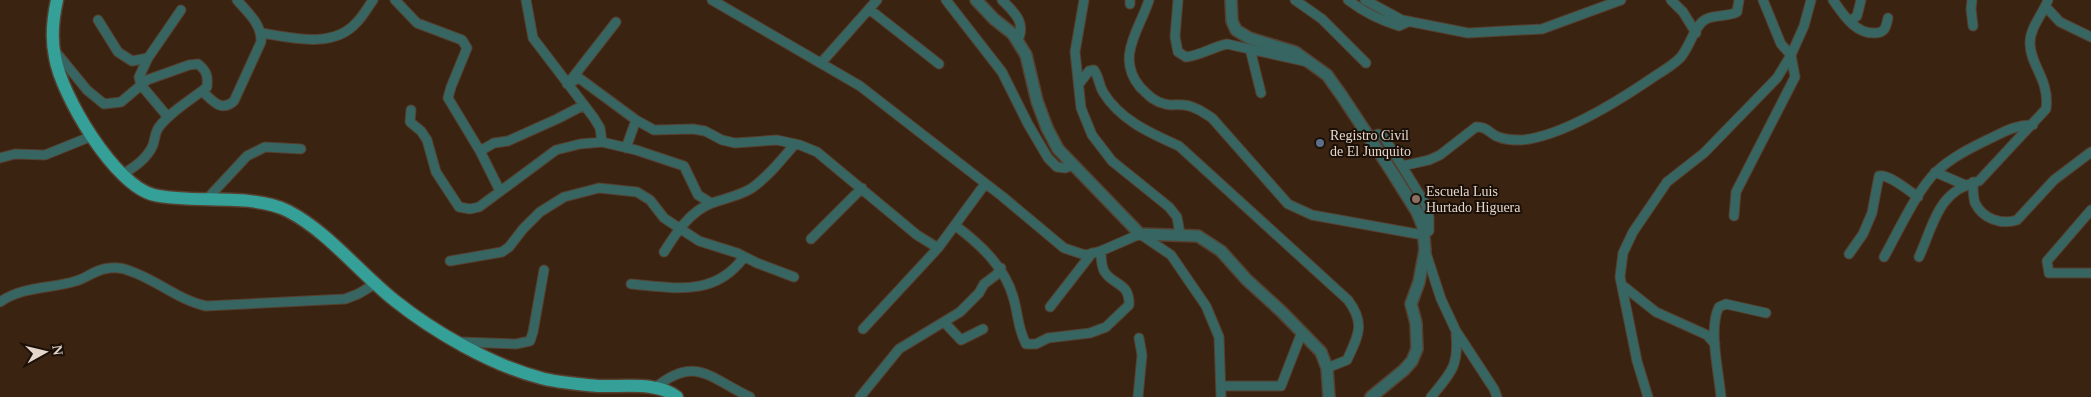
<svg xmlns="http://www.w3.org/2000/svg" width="2091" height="397" viewBox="0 0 2091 397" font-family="Georgia,serif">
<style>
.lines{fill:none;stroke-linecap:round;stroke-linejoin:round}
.minor-casing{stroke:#563f2f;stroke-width:11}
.tertiary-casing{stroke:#563f2f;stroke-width:14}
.primary-casing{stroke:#563f2f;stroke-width:15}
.minor{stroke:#376561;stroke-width:9}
.tertiary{stroke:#376561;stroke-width:11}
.primary{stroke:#34a098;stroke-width:12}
.service-dot{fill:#5c6f8a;stroke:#1a1008;stroke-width:2}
.education-dot{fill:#8d6e63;stroke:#1a1008;stroke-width:2}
.labels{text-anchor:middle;stroke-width:4;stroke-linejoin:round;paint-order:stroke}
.poi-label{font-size:14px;fill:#e6d5ca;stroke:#1a1008;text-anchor:start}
</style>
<rect width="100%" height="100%" fill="#3b2311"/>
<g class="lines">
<g class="minor-casing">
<path id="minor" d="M395,0L417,23L462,40L467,48L451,87L448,98L480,151L500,191
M526,0L533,38L594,118L600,128L602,142
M712,0L860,86L1003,197L1064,248L1085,255L1101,251L1140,234L1171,255L1206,306L1219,337L1221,397
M946,0L1002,72L1028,124L1048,158L1057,167L1065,168L1073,165
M1002,0C1015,13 1027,23 1017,42
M1084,0L1075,52L1081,108L1092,135L1112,161L1169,207L1177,217L1180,234
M1130,0V4
M1149,0C1140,29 1115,57 1140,87C1148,95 1153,101 1165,104C1171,106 1178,104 1184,105C1194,106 1203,112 1212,118L1288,204L1312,215L1423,235L1429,231V217L1426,205L1384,137L1378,134L1370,138
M1178,0L1175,37L1178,52L1186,57C1201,55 1213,47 1227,44L1308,62
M1295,0L1322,19L1366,63
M1348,0C1365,13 1379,20 1399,26L1408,22
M1365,0L1402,20L1468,33L1542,29L1621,0
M1671,0L1683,12L1696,33
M1833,0C1843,14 1855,34 1875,33C1885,33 1886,27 1888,18
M1972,0L1971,9L1973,26
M2046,7L2060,22L2091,37
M869,9L939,64
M98,20L118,52L132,61L148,58
M1850,21L1857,16L1861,0
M262,33C292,38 334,49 357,22C363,16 368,7 373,0
M1250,49L1261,93
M55,51L87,90L104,104L121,102L147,80L189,65L198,64C207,71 208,76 207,87C191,100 171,111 159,127C155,132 155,139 153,145C147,159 134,167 123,174
M821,63L877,0
M570,81L616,22
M567,84L579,78L636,120L654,130L693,129L705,131L722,140L735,143L777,140L800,145L817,152L917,235L938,248
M1079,84L1089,71L1094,70C1099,77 1099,85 1103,92C1120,120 1150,133 1179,146L1348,300C1366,324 1358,336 1347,360L1327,368
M202,91C212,100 221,113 234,101L261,42C262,24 248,13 237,0
M411,110L410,122L421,131L427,140L436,172L459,207L470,209L479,207L556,150L580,144L602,142L636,150L684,166L698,195L711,203
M168,117L141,85L139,77L148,58L181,10
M626,148L636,120
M480,151L494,143L508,141L557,119L584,105
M0,158L15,154L45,155L92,136
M1402,166L1429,160L1440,155L1476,127C1485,126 1489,132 1496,136C1504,140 1513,140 1522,140C1564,136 1620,100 1655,76C1663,71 1673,65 1680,58C1689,48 1692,33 1701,23C1710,13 1726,18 1737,12L1739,0
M1935,172L1965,185
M1973,182C1973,189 1973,197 1975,203C1983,219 2001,225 2017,220L2054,180L2091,152
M206,200L247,156L265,147L301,149
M2091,210L2047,261L2049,273H2091
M1734,216L1736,192L1795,77L1791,55L1781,44L1763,0
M956,226C981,245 1006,268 1014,300C1019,318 1017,326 1026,344H1036L1048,338L1090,333L1106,327L1129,305C1130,282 1113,286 1104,271C1101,264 1101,258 1101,251
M811,239L862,188
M1425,250L1441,299L1456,331L1494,389L1497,397
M664,252C676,233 690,211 712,203C726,198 739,196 752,188C769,176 782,159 795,144
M1849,254L1863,234L1872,213L1879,176C1889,174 1909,191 1918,197
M1884,257C1897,234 1918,188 1937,171C1952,157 1971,148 1989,139C2004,132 2017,124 2033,125
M1919,257C1935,221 1938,191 1979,181L2046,109C2050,79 2030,66 2030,43C2030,27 2043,14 2048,0
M450,261L502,252L509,247L523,229L540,212L564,197L599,188L637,192L650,200L664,218L699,241L737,253L757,263L794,277
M631,284C675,288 715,297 744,257
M1622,285L1656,312L1707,335L1715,344
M0,302C23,286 50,289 76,281C86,278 94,271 104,269C113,267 122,267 130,271C157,280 178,300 206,306L345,299L358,294L375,284
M1050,307L1092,253
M945,323L961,340L983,329
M863,329L938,248L985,184
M461,342L516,344L530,341L533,332L544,270
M1221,386H1281L1302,332
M655,388C695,354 711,379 750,397
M860,397L899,349L960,312L979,293L984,284L996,275L1001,268
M1138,397L1142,355L1139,338
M1431,397C1451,373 1459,366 1456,334
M1648,397L1637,361L1620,277L1623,253L1633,232L1667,182L1704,153L1777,78L1791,55L1804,26L1811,0
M1721,397C1719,373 1708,328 1719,307L1726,304L1766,313"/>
</g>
<g class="tertiary-casing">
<path id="tertiary" d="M976,0L994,19L1013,34L1026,55L1037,101L1047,128L1058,149L1140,234L1198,236L1221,251L1247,280L1282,312L1321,352L1327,368L1329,397
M1231,0L1232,21L1236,30L1249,38L1295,52L1327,75L1342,96L1392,172L1417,212L1423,227L1425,250L1419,282L1411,304L1416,323L1417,349L1412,361L1404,370L1371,397"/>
</g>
<g class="primary-casing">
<path id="primary" d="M57,0C53,18 51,39 55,57C61,95 115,186 154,195C194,204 254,193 288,211C327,231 359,272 394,300C434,332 491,365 541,378C559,383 580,384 598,386C623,387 657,381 677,397"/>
</g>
<use href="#minor" class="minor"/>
<use href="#tertiary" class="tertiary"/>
<use href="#primary" class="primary"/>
</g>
<circle class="service-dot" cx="1320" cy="143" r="5"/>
<circle class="education-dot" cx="1416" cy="199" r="5"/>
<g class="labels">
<g class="poi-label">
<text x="1330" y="140">Registro Civil<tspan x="1330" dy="16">de El Junquito</tspan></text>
<text x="1426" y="196">Escuela Luis<tspan x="1426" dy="16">Hurtado Higuera</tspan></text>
</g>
</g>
<g transform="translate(45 352) rotate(82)" stroke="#1a1008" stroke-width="4" paint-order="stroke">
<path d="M0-4L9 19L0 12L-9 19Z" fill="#e6d5ca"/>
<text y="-8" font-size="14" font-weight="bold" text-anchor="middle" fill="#e6d5ca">N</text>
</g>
</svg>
